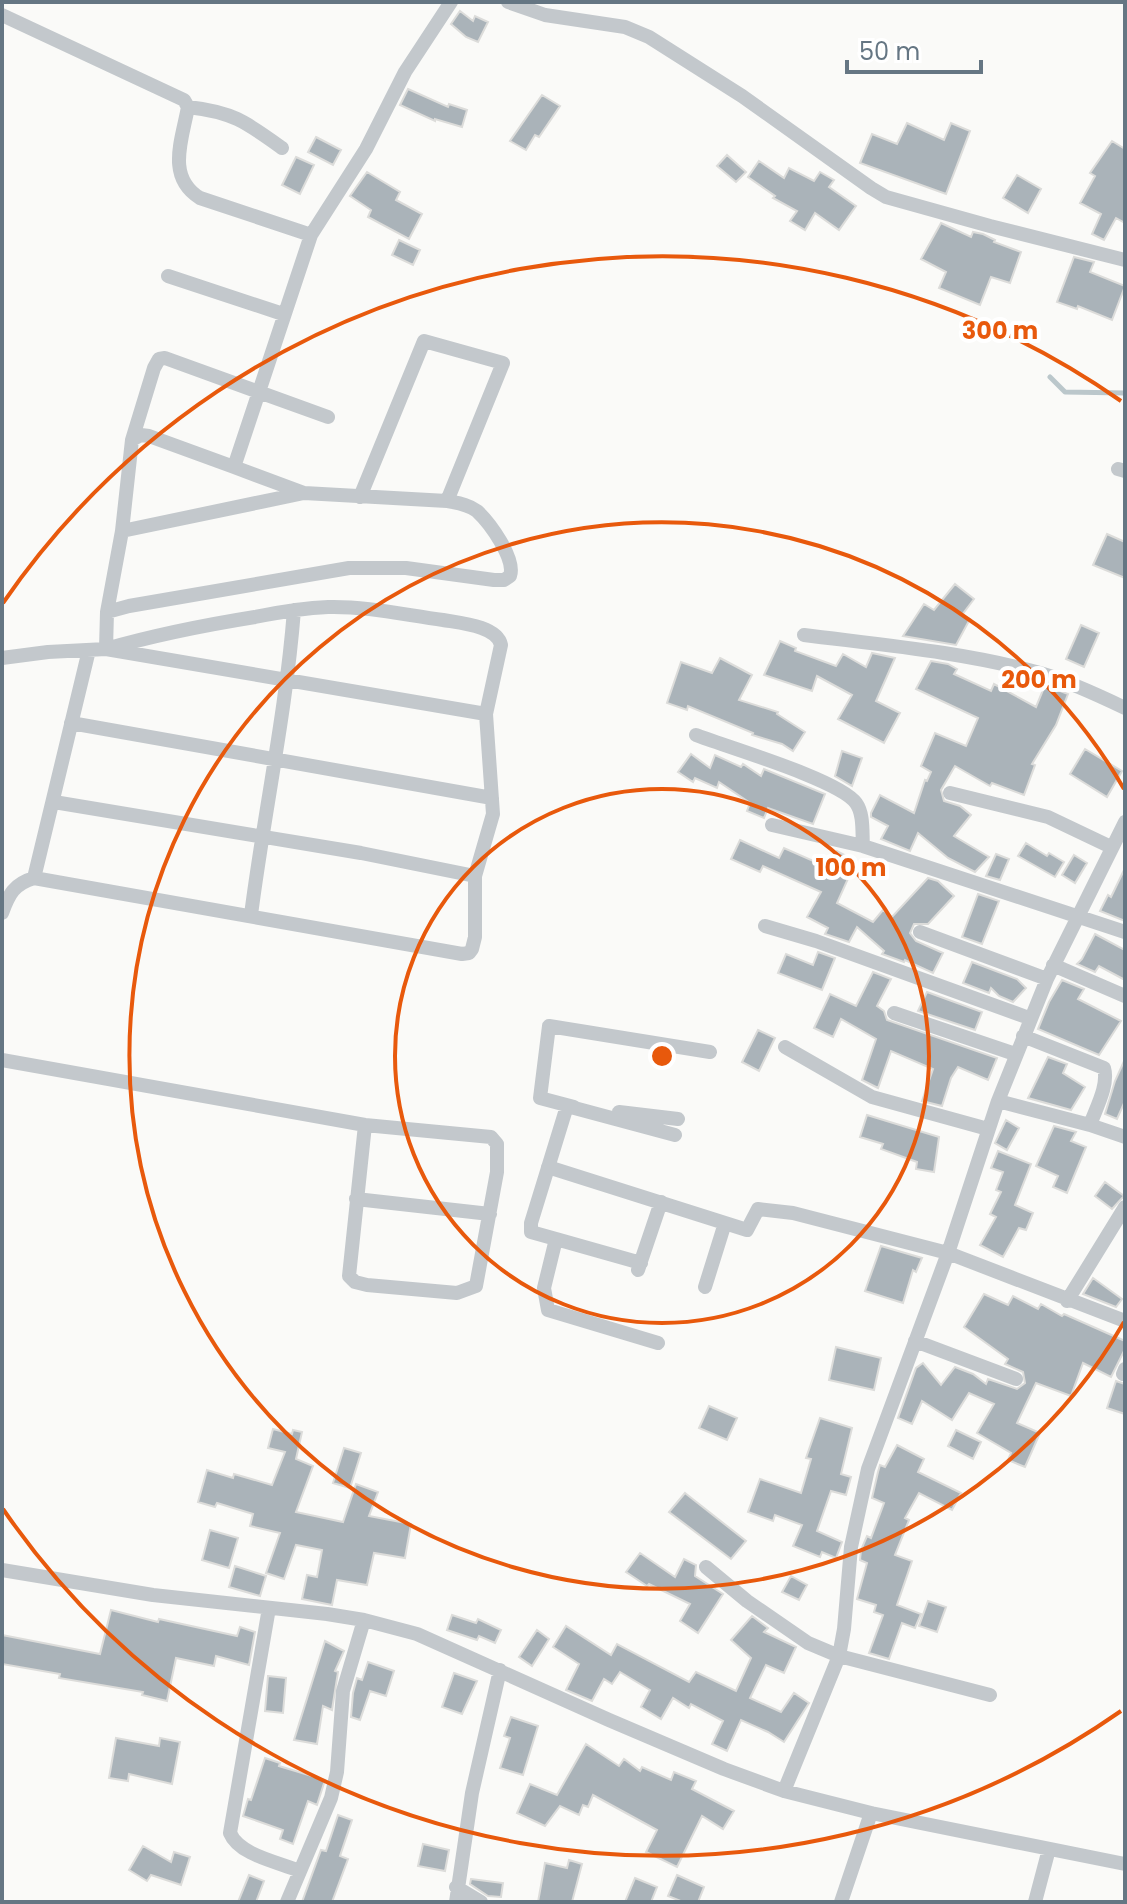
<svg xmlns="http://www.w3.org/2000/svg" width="1127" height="1904" viewBox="0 0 1127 1904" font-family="Poppins,sans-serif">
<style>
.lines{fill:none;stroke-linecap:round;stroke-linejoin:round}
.stream{stroke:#bbc7cb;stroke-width:5}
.building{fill:#aab3b9;stroke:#dcdcda;stroke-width:2}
.minor{stroke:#c3c8cc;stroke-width:14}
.ring{fill:none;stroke:#e8590c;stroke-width:4}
.centre{fill:#e8590c;stroke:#fff;stroke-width:4}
.ring-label{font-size:24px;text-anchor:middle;font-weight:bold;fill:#e8590c;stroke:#fff;stroke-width:8;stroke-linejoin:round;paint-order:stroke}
</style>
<rect width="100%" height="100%" fill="#fafaf8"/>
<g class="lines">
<path class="stream" d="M1050,377L1065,392L1125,393"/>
</g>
<path class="building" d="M460,11L473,21L475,16L488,22L478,42L466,37L451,24Z
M408,89L448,107L449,104L467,110L462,127L435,119V121L400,105Z
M542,95L560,106L539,137L535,135L526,150L510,141Z
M907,123L944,140L951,123L970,131L946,194L860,163L872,134L897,144Z
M316,137L341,150L333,165L308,152Z
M1112,141L1125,149V223L1116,218L1104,240L1092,234L1101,214L1080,203L1095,176L1090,173Z
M727,155L746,172L736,182L717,166Z
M296,157L314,165L300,194L282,185Z
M759,161L784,178L789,168L814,181L820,172L834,180L829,187L856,206L839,230L815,213L805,230L790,221L797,211L773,198L775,196L748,177Z
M367,172L400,192L396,200L422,214L409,239L368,217L371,210L350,196Z
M1017,175L1041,189L1028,213L1003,198Z
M941,223L971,237L973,232L983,234L995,240L994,242L1021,252L1010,283L991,277L980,305L939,288L946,272L921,259Z
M399,240L420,250L413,265L392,255Z
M1074,257L1094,262L1090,272L1125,286L1112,320L1078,306L1077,309L1057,302Z
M1107,534L1125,542V578L1093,565Z
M955,584L974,599L962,615L970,619L956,645L903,636L924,604L934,610Z
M1081,625L1099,633L1084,667L1066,659Z
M780,641L796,648L795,651L836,666L843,654L866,667L872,653L895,658L876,701L900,713L884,743L838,719L852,695L817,676L812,691L764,675Z
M720,658L752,675L739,700L778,712L777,714L805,732L793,751L782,744L752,735L753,733L688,706L687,710L667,703L681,662L712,673Z
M931,661L948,664L957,669L954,674L991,691L994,684L1036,707L1045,685L1068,694L1056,725L1032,764L1035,765L1024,795L992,783L990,786L955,766L941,790L944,801L960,806L971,815L954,836L989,857L975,872L948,858L918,833L910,851L881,839L888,826L871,817V813L880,795L914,813L925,780L927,781L931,772L921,766L935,733L966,746L978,718L916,689Z
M1085,749L1122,771L1107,797L1070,774Z
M842,751L862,758L852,786L835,776Z
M691,754L710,768L715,755L741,767L743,764L761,776L764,769L825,794L813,824L768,808L764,818L747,811L750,803L719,782L717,788L695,778L693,782L678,772Z
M740,840L779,858L784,848L829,868L837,851L856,861L837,903L873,922L883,910L892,917L928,878L938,881L954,896L928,924H914L910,933L916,941L943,953L933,973L905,960L904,962L882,954L884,951L857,927L849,942L825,934L828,928L807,917L821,892L763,866L760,872L731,859Z
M1026,843L1047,856L1049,853L1064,862L1055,877L1018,856Z
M996,854L1009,859L1000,880L986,876Z
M1074,855L1087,863L1075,883L1062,875Z
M1125,868V921L1100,911L1108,895L1111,897Z
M978,894L999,901L982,944L962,937Z
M1095,934L1125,950V980L1099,966L1095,972L1077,964L1082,959Z
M818,952L835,958L822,990L778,973L786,954L813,965Z
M972,962L1017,979L1026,988L1013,1002L999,996L991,988L989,993L963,983Z
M873,972L891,979L877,1006L884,1011L887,1020L997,1058L988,1080L958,1067L951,1078L942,1106L922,1101L933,1069L891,1051L878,1088L862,1080L876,1039L841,1019L833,1037L814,1028L830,994L856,1006Z
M1062,980L1084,989L1078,999L1121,1021L1099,1055L1038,1029L1049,1002Z
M927,992L982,1012L975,1030L918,1011Z
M758,1030L775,1038L759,1071L742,1062Z
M1048,1057L1067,1064L1063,1073L1085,1087L1071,1110L1028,1098Z
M1125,1059V1101L1117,1119L1105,1114L1115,1081Z
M867,1115L939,1137L934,1172L916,1169L917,1162L881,1149L883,1144L860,1137Z
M1006,1120L1019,1128L1007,1150L995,1143Z
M1054,1126L1076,1132L1071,1141L1086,1147L1067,1193L1053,1187L1058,1176L1036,1166Z
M998,1151L1031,1164L1015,1205L1033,1213L1026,1230L1019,1228L1003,1257L980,1245L996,1217L990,1214L1001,1192L996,1190L1003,1172L991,1168Z
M1105,1182L1124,1196L1112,1209L1095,1196Z
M881,1246L922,1258L916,1272L913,1270L903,1303L865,1291Z
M1093,1278L1122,1299L1116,1307L1083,1294Z
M984,1294L1008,1305L1013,1296L1038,1309L1041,1304L1062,1316L1064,1314L1125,1341V1349L1111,1377L1083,1363L1071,1396L1036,1383L1017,1423L1040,1433L1025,1467L1008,1460L1011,1453L977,1433L994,1404L969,1393L952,1420L922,1401L912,1424L898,1418L916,1368L923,1363L941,1385L955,1367L973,1374L986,1384L988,1379L1017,1389L1025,1383L1023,1372L1005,1364L1008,1359L964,1327Z
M836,1347L881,1358L874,1390L829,1380Z
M1116,1381L1125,1384V1414L1107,1408Z
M709,1406L737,1418L727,1440L699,1428Z
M820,1418L852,1428L841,1474L851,1477L846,1495L831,1491L817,1531L842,1542L836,1558L822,1552L820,1557L793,1546L802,1525L775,1515L773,1521L748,1512L760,1479L801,1493L811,1459L806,1458Z
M273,1429L292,1434L293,1430L302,1432L296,1459L313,1466L296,1512L343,1522L356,1484L378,1492L369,1516L411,1524L405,1558L374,1553L367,1585L337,1580L332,1605L302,1599L307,1575L317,1577L322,1550L296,1545L284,1579L266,1573L280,1533L250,1526L253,1514L217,1503L215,1507L198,1502L207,1470L233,1478L234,1474L272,1485L285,1452L268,1448Z
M956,1430L981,1442L973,1459L948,1446Z
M897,1445L924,1459L918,1472L961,1493L952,1510L919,1493L905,1518L909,1520L895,1555L912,1561L897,1605L921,1614L915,1628L902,1623L889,1659L869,1653L883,1615L874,1612L876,1605L857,1599L867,1563L860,1560L861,1550L867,1536L871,1538L884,1503L872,1498L878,1472L880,1465L885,1467Z
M344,1448L361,1453L350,1488L333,1483Z
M685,1493L746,1541L731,1559L669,1512Z
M210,1530L238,1538L229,1568L202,1560Z
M640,1553L675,1577L684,1559L696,1565L695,1576L723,1594L698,1633L680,1621L690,1604L649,1584L647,1586L626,1572Z
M235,1566L266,1576L260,1596L229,1587Z
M791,1576L807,1585L799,1600L782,1592Z
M928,1601L946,1607L937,1632L919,1626Z
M111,1610L158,1622L159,1619L237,1636L240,1627L255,1632L249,1665L216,1656L214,1666L176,1658L167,1701L142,1695L143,1692L59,1678L60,1674L2,1664V1635L100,1654Z
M452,1615L476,1623L478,1619L501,1630L495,1643L479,1636L477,1640L447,1630Z
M752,1616L768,1628L764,1632L796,1647L784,1673L766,1665L750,1698L781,1712L794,1693L809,1703L784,1742L768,1732L741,1720L727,1751L712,1744L723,1721L691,1704L689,1708L673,1698L661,1719L641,1707L650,1690L620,1672L612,1684L604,1679L592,1701L566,1690L579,1664L553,1647L566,1626L611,1655L617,1644L689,1682L696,1672L736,1691L751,1658L731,1640Z
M537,1630L549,1639L532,1666L519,1657Z
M325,1641L344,1651L335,1671L338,1672L332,1710L323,1706L317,1744L294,1740Z
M368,1662L394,1671L386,1696L370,1691L360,1720L351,1717L353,1693L357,1678L362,1680Z
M454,1673L477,1681L462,1714L442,1707Z
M268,1676L286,1678L283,1713L265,1711Z
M511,1717L538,1726L523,1775L500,1768L510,1738L504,1736Z
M116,1738L159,1746L160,1738L180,1742L172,1784L129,1774L128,1781L109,1778Z
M586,1744L619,1766L624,1759L640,1771L642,1767L671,1780L674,1772L696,1781L692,1789L734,1811L723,1829L702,1816L677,1867L646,1852L657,1830L593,1795L588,1807L583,1805L579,1815L560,1806L545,1826L517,1813L530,1784L557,1795Z
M265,1758L280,1763L279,1766L325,1780L317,1805L308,1801L293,1844L280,1839L283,1830L243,1816L248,1799L251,1800Z
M338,1815L352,1820L340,1856L348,1859L332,1902H302L321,1850L326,1851Z
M423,1844L449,1850L445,1871L418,1866Z
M143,1846L171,1862L174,1852L190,1857L181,1885L151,1875L147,1881L129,1870Z
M569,1860L582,1864L572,1902H538L545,1863L567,1868Z
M249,1875L264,1881L256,1902H238Z
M677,1875L704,1887L698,1902H683L668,1896Z
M635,1878L657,1887L651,1902H625Z
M471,1879L503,1883L501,1897L488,1896L470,1884Z"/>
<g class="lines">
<path class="minor" d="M508,2L545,15L625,27L649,37L742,96L871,188L886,197L990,226L1125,260
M2,15L184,100L188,107C182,140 166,177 200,198L311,235L234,467L304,493
M188,107C233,112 246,122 282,148
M311,235L366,149L405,72L451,2
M168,276L283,314
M132,440L154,368L159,359L165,358L328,417
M1118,469L1125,471
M360,497L424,341L503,363L447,501
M122,531L304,493L447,501C457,503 468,504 477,511C490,523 516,559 510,576L504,580H494L406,568H349L129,606L107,612L122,531L132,440L141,435L149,436L234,467
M804,635C883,645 963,652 1040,673C1068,681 1098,695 1125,708
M2,658L48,652L106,649L486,714
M71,723L492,798
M696,735C727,747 840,780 856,803C864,814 862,832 863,846L1125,932
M950,793L1048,817L1111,847
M54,802L361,853L475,876
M772,825L863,846
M34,878L462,954L469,953L472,949L475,937V876L493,814L486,714L501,645C497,626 460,623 443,620C405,615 366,606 328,607C303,608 280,612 255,617C205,625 155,635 106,649L107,612
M2,913C9,894 14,884 34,878L89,650
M251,915C264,813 286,713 294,610
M765,926L816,941L1029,1018
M920,932L1047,979
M1053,965L1125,996
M894,1013L1015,1054
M1023,1036L1104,1068C1109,1085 1096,1108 1090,1125
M785,1047L872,1097L988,1129
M2,1060L365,1125L491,1137L497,1144V1172L476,1286L457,1293L367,1285L355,1282L349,1276L365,1125
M998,1101L1090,1125L1125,1137
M574,1107L540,1098L549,1026L710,1052
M619,1112L678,1119
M548,1167L747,1230L758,1209L793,1213L948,1253L1125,1321
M356,1199L490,1214
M556,1239L641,1263
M638,1270L661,1202
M705,1287L725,1223
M1067,1301L1125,1207
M915,1341L1016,1379
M658,1343L548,1310L544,1288L556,1239L531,1232V1223L567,1106L675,1135
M1123,1374L1125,1369
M706,1567L747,1601L808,1643L839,1656L990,1695
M2,1570L153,1595L327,1614L364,1620L417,1634L609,1720L724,1769L784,1791L871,1813L1125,1864
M269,1608L230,1833C239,1855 278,1862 300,1871
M784,1791L839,1656L844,1629L851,1547L868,1469L948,1253L998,1101L1047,979L1125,822
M456,1887L481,1902
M287,1902L331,1798L337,1772L343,1691L364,1620
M456,1902L472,1793L500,1670
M841,1902L871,1813
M1035,1902L1049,1849"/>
</g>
<g class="ring">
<circle cx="662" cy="1056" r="267"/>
<path d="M1124 1322A533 533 0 1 1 1124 789"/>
<path d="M1121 1711A800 800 0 0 1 3 1509M3 603A800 800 0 0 1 1121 401"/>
</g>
<circle cx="662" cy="1056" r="12" class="centre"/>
<g class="ring-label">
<text x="1000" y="339">300 m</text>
<text x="1039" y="688">200 m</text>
<text x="851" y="876">100 m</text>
</g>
<rect width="1127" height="1904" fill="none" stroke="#657683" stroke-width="8"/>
<path d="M847 60v12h134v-12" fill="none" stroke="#657683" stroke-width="4"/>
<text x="859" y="60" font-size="24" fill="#657683" stroke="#ffffff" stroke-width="6" paint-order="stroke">50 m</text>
</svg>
